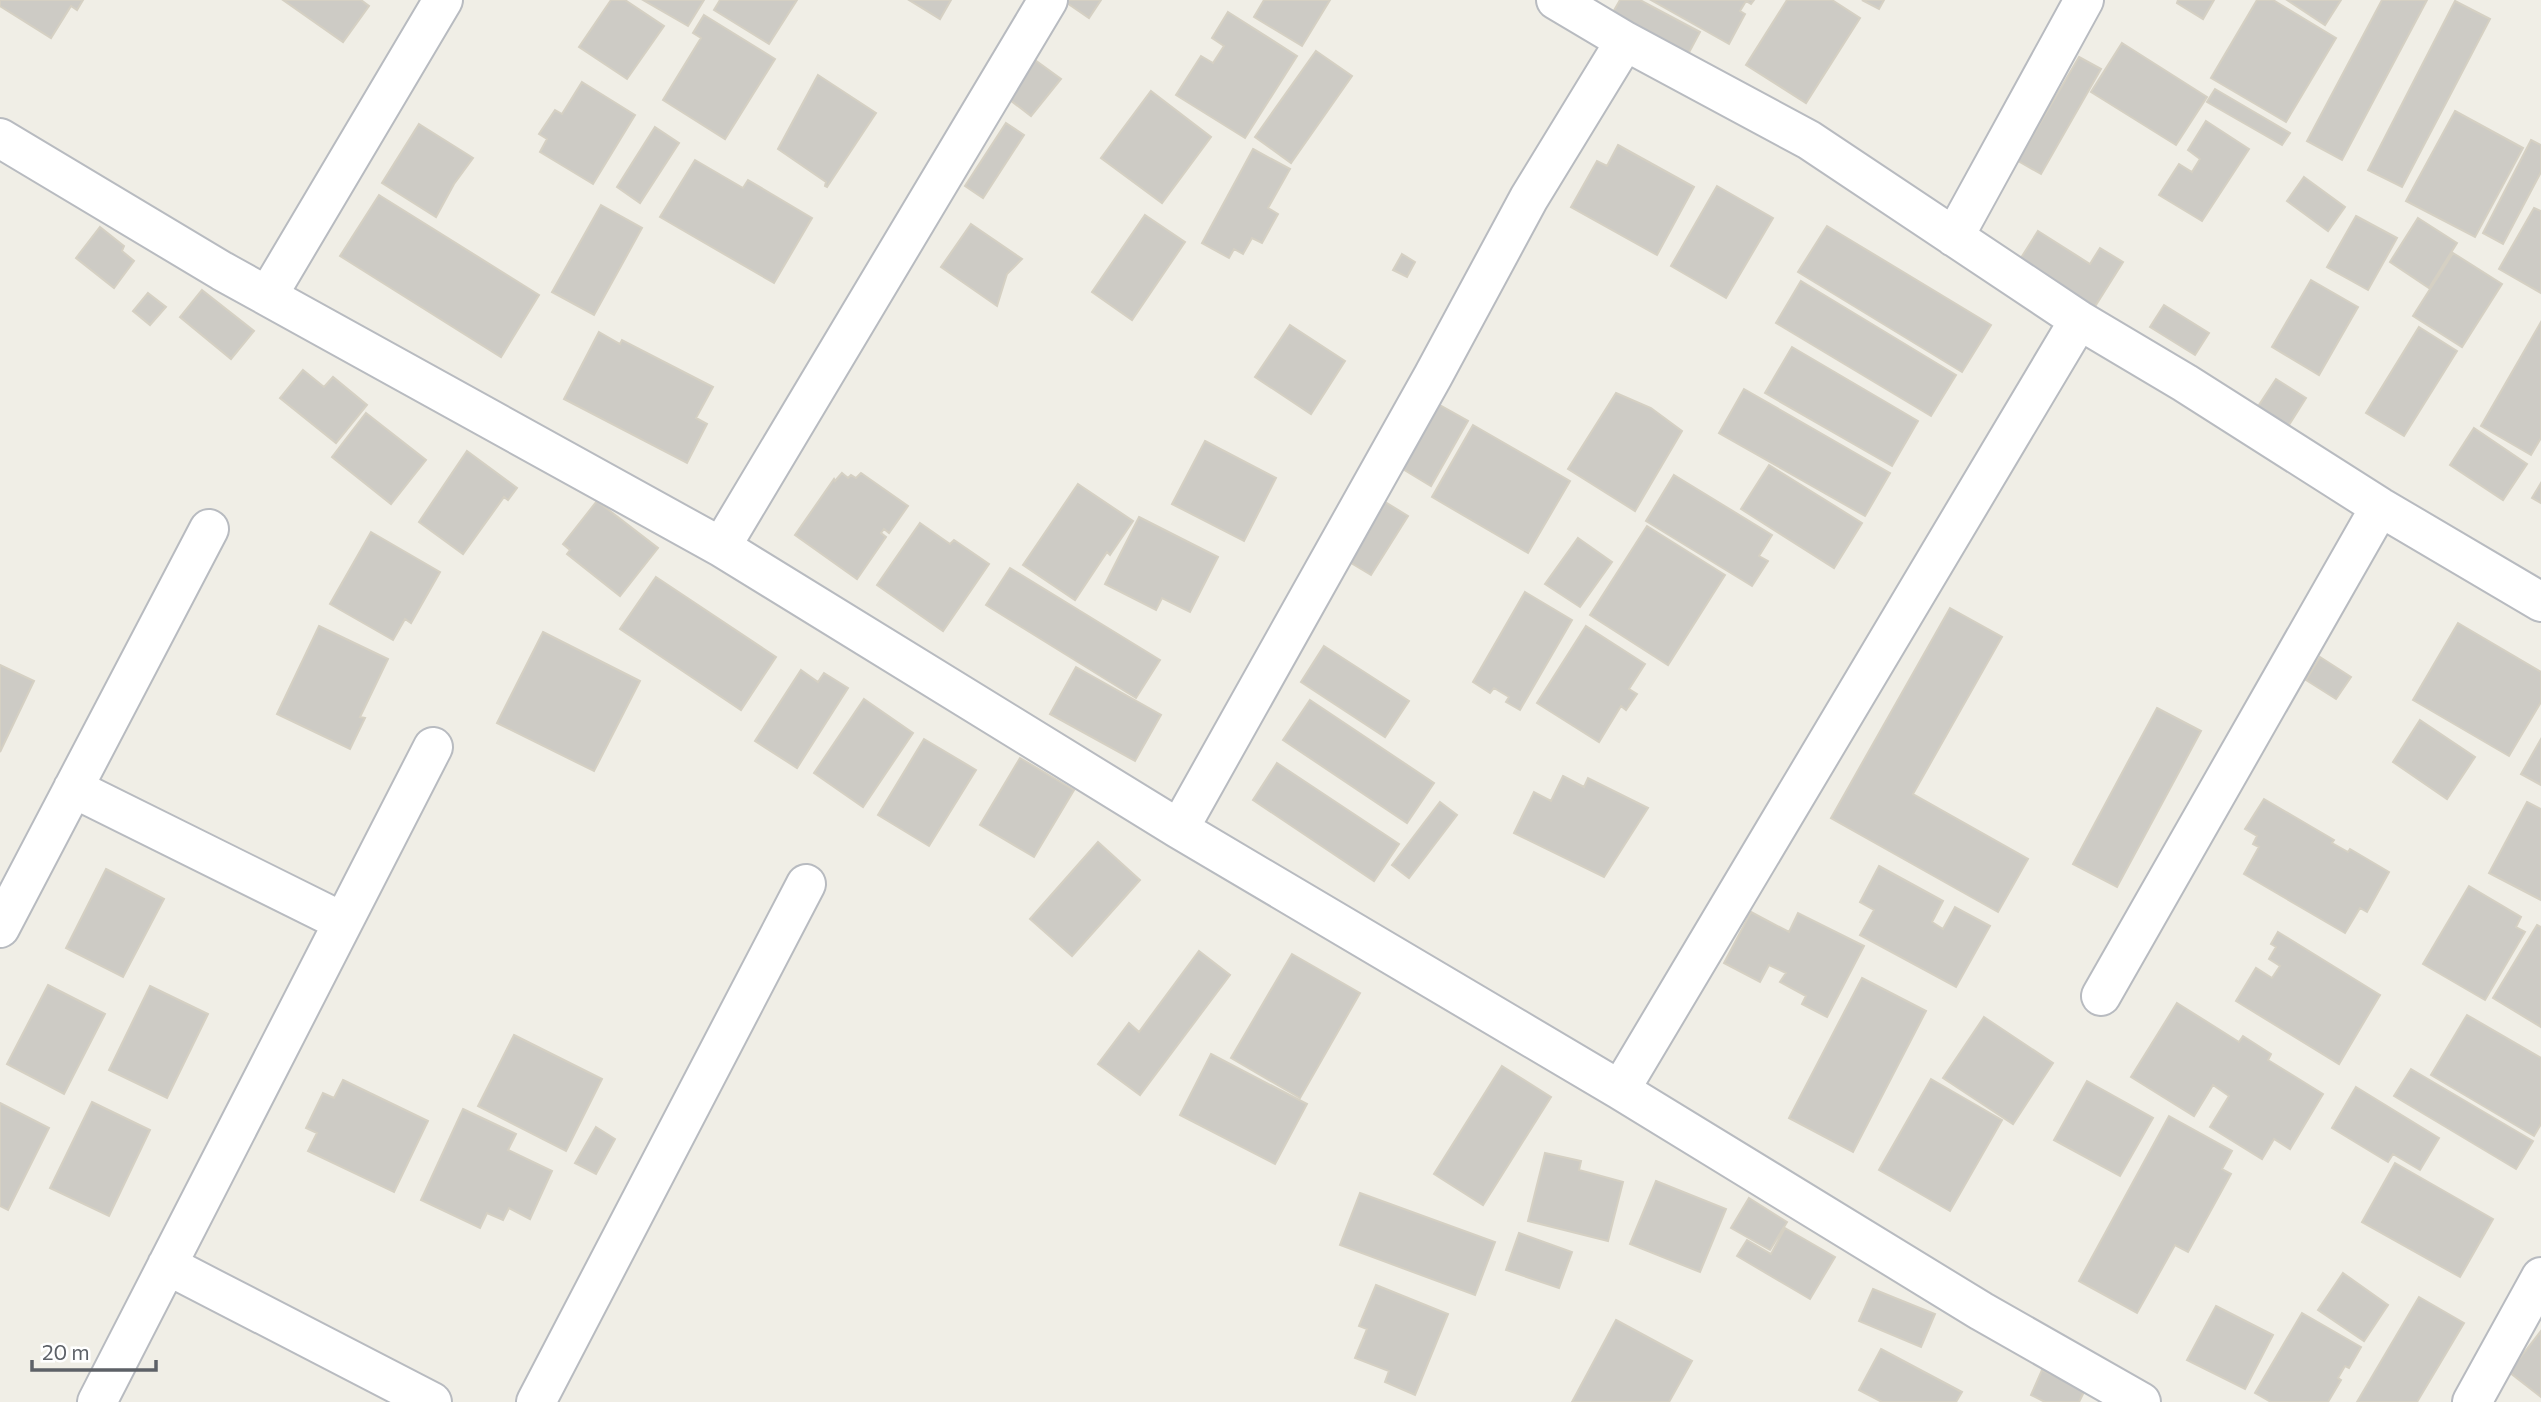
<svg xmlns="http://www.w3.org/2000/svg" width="2541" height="1402" viewBox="0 0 2541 1402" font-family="Commissioner,sans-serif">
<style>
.building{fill:#cdcbc5;stroke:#d5d0c3;stroke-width:2}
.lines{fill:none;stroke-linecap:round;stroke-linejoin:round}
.street-casing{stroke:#b8bbc0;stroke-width:42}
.street{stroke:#fff;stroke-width:38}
</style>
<rect width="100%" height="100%" fill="#f0eee6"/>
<path class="building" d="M0,0H83L77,10L71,6L51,38L0,6Z
M283,0H361L369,6L343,42Z
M611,0H625L664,26L627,79L579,47Z
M643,0H704L688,26Z
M720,0H797L769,44L714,10Z
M909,0H951L940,19Z
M1069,0H1101L1089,18L1067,3Z
M1264,0H1330L1302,46L1254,17Z
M1620,0H1640L1700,32L1685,60L1609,19Z
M1651,0H1754L1751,4L1746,1L1740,11L1745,14L1729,44Z
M1787,0H1832L1860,18L1806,103L1746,65Z
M1862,0H1884L1879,9Z
M2178,0H2214L2203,19L2177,3Z
M2257,0H2273L2336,38L2286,122L2211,78Z
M2287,0H2341L2325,25Z
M2382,0H2427L2342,160L2307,141Z
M2455,1L2490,19L2402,187L2368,170Z
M1228,12L1297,56L1245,138L1176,95L1201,56L1213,63L1224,46L1212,38Z
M704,15L775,59L725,139L663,100L701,38L693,33Z
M2122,43L2207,97L2176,145L2091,92Z
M1316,51L1352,76L1291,163L1255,137Z
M2079,57L2101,69L2041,174L2018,161Z
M1035,60L1061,79L1031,116L1006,97Z
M818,75L876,113L827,187L825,186L826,182L778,149Z
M582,82L635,115L593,184L540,152L547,139L539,134L555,110L562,114Z
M2215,89L2290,133L2282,145L2207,102Z
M1151,91L1211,137L1162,203L1101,158Z
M2455,111L2523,148L2475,237L2406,201Z
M2206,121L2249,149L2202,221L2159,195L2179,164L2192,172L2200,159L2188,150Z
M1006,123L1024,135L983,198L965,186Z
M419,124L473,158L454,184L436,217L382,183Z
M655,127L679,143L640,203L617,187Z
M2531,140L2541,145V172L2503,244L2483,233Z
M1618,145L1694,187L1657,255L1571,207L1597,161L1607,166Z
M1253,149L1290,169L1268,208L1278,214L1262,243L1252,238L1243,254L1234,249L1229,258L1202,243Z
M695,160L743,188L748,180L812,218L774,283L660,217Z
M2304,177L2345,207L2328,231L2287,201Z
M1717,186L1773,218L1726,298L1671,266Z
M379,195L539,295L501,357L340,256Z
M601,205L642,228L594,315L552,292Z
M2534,208L2541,211V293L2499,269Z
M1145,215L1185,242L1132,320L1092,292Z
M2356,216L2397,238L2368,290L2327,267Z
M2418,218L2457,243L2429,288L2390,262Z
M971,224L1022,259L1007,274L997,306L941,267Z
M1827,226L1991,325L1962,372L1798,272Z
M100,227L124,246L122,251L134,261L114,288L76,258Z
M2038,231L2090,264L2100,248L2123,262L2094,308L2019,261Z
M2453,253L2502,284L2462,347L2413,316Z
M1402,254L1415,262L1407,277L1393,270Z
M2311,280L2358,307L2319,375L2272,347Z
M1801,281L1956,375L1931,416L1776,323Z
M202,290L254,331L231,359L180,317Z
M148,293L166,307L150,325L133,311Z
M2164,305L2209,333L2195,355L2150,327Z
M2541,322V438L2531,455L2481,426Z
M1290,325L1345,361L1311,414L1255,377Z
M2419,327L2457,351L2404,436L2366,413Z
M599,332L620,344L622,340L713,387L696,418L707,424L687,463L564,399Z
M1792,347L1918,421L1892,466L1765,393Z
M303,370L324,387L333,377L367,405L336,443L280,398Z
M2276,379L2306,398L2287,428L2257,408Z
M1744,389L1890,473L1865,516L1719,433Z
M1616,393L1651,408L1682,431L1635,511L1568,469Z
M1438,404L1468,421L1431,486L1401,468Z
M366,413L426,460L391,504L332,457Z
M1473,425L1570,481L1528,553L1432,497Z
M2474,428L2527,464L2503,500L2450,465Z
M1205,441L1276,478L1244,541L1172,504Z
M467,451L517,488L508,500L504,497L463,554L419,522Z
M1769,465L1862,523L1834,568L1741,509Z
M842,473L848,478L851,475L856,478L861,473L908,506L889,533L884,529L881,533L886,537L857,579L795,535L834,479L835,481Z
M1674,475L1772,535L1759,556L1768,561L1752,586L1646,521Z
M2541,483V503L2532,498Z
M1078,484L1133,521L1110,555L1107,552L1075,600L1023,565Z
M1377,497L1408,516L1371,575L1341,557Z
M597,501L658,548L620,596L567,554L570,550L563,544Z
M1139,517L1218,557L1190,612L1162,598L1156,610L1105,584Z
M920,523L950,544L954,540L989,564L943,631L877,585Z
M1647,526L1725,575L1668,665L1590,615Z
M371,532L440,572L411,623L405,619L393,640L330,604Z
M1578,538L1612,562L1580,607L1545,584Z
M1010,568L1160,660L1136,698L986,605Z
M656,577L776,657L741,710L620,629Z
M1525,592L1572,620L1520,710L1506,702L1509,697L1494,688L1490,693L1473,682Z
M1950,608L2002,637L1913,794L2028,859L1998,912L1831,818Z
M2458,623L2541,672V702L2509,756L2413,700Z
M319,626L388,659L360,717L365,718L350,749L277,714Z
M1586,626L1645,664L1629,689L1637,694L1626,710L1621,706L1599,742L1537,703Z
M543,632L640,681L594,771L497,723Z
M1324,646L1409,701L1385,737L1301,682Z
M2320,657L2351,677L2336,699L2306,680Z
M0,665L34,681L0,752Z
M1076,667L1161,715L1135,761L1050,714Z
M801,670L818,682L824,673L848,688L797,768L755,741Z
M864,699L913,733L863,807L814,773Z
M1310,700L1434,783L1407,823L1283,740Z
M2157,708L2201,731L2117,887L2073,864Z
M2420,720L2475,757L2447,799L2393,762Z
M924,739L976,770L929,846L878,815Z
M2541,739V785L2521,774Z
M1020,758L1074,790L1034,857L980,825Z
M1277,763L1399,844L1374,881L1253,800Z
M1563,776L1584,787L1588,778L1648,808L1604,877L1514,833L1534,792L1551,801Z
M2264,799L2334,840L2332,843L2348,852L2350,849L2389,872L2367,912L2360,908L2345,933L2244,874L2259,847L2253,844L2257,836L2245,829Z
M1440,802L1457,815L1409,878L1392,865Z
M2527,802L2541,809V900L2489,873Z
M1098,842L1140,880L1072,956L1030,919Z
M1879,866L1943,901L1932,922L1943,929L1955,907L1990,926L1956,987L1860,935L1874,910L1860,902Z
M106,869L164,899L123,977L66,948Z
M2469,886L2521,917L2516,927L2525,932L2485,1000L2423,964Z
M1751,912L1789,932L1798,913L1864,946L1827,1017L1802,1004L1806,996L1780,982L1786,973L1769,965L1760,982L1724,963Z
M2537,925L2541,927V1027L2493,998Z
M2278,932L2380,995L2339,1064L2236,1001L2256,968L2272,978L2280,966L2269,959L2276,947L2271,944Z
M1199,951L1230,975L1140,1095L1098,1064L1129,1023L1139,1032Z
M1292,954L1360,993L1300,1098L1231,1058Z
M1862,978L1926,1011L1853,1152L1789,1118Z
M48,985L105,1014L64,1094L7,1064Z
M150,986L208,1014L167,1098L109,1070Z
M2177,1003L2239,1042L2243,1036L2271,1054L2268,1060L2323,1094L2290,1149L2274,1139L2262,1159L2210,1127L2229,1096L2213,1085L2194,1116L2131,1077Z
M2467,1015L2541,1058V1124L2534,1136L2431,1075Z
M1984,1017L2053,1063L2013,1124L1943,1078Z
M514,1035L602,1079L566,1151L478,1106Z
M1211,1054L1307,1104L1275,1164L1180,1115Z
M1502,1066L1551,1097L1483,1205L1434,1174Z
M2411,1069L2533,1141L2516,1169L2394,1096Z
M1931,1079L2002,1120L1950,1211L1879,1170Z
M343,1080L428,1121L394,1192L308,1151L317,1133L306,1128L323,1093L334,1098Z
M2087,1081L2153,1118L2120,1176L2054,1140Z
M2356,1087L2439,1138L2420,1170L2393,1154L2388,1162L2332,1128Z
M92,1102L150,1130L109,1216L50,1188Z
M0,1103L49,1128L8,1210L0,1206Z
M463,1109L516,1134L508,1150L552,1171L530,1219L509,1208L503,1220L487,1213L480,1228L421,1200Z
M2169,1116L2232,1151L2222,1169L2231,1174L2188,1252L2175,1245L2137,1313L2079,1281Z
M596,1127L615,1139L596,1174L575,1163Z
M1545,1153L1581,1161L1579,1170L1623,1182L1608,1241L1528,1221Z
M2395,1163L2493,1219L2460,1277L2362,1222Z
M1656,1181L1726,1209L1700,1272L1630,1244Z
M1360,1193L1495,1242L1475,1295L1340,1245Z
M1749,1198L1787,1222L1770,1250L1731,1228Z
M1785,1228L1835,1257L1810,1299L1737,1256L1747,1240L1771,1254Z
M1519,1233L1572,1252L1559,1288L1506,1270Z
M2343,1273L2388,1305L2364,1341L2318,1310Z
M1376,1285L1448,1314L1415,1395L1385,1382L1389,1371L1355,1358L1367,1329L1359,1326Z
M1873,1289L1935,1314L1921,1347L1859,1321Z
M2419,1297L2464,1323L2417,1402H2357Z
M2216,1306L2273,1335L2245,1389L2187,1360Z
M2302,1313L2361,1347L2349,1368L2345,1366L2338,1378L2341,1380L2328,1402H2271L2255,1393Z
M1616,1320L1692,1361L1669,1402H1572Z
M2541,1331V1397L2509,1372Z
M1881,1349L1962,1392L1956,1402H1882L1859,1390Z
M2042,1370L2085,1390L2079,1402H2045L2031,1395Z"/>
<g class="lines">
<g class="street-casing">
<path id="street" d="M1556,0L1625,41L1809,140L2079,320L2185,383L2380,507L2541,602
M0,138L222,271L721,547L1179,829L1620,1090L1981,1311L2141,1402
M1954,237L2084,0
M268,295L443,0
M721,547L1048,0
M73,788L343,922
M1179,829L1433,376L1529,198L1625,41
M0,928L209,529
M2101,996L2380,507
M1620,1090L2079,320
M167,1265L432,1402
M97,1402L433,747
M536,1402L806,884
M2472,1402L2541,1277"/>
</g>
<use href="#street" class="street"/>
</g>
<path d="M32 1360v10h124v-10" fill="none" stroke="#5d6167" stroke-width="3.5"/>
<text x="42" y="1360" font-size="21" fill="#5d6167" stroke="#ffffff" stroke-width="5" paint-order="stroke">20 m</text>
</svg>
